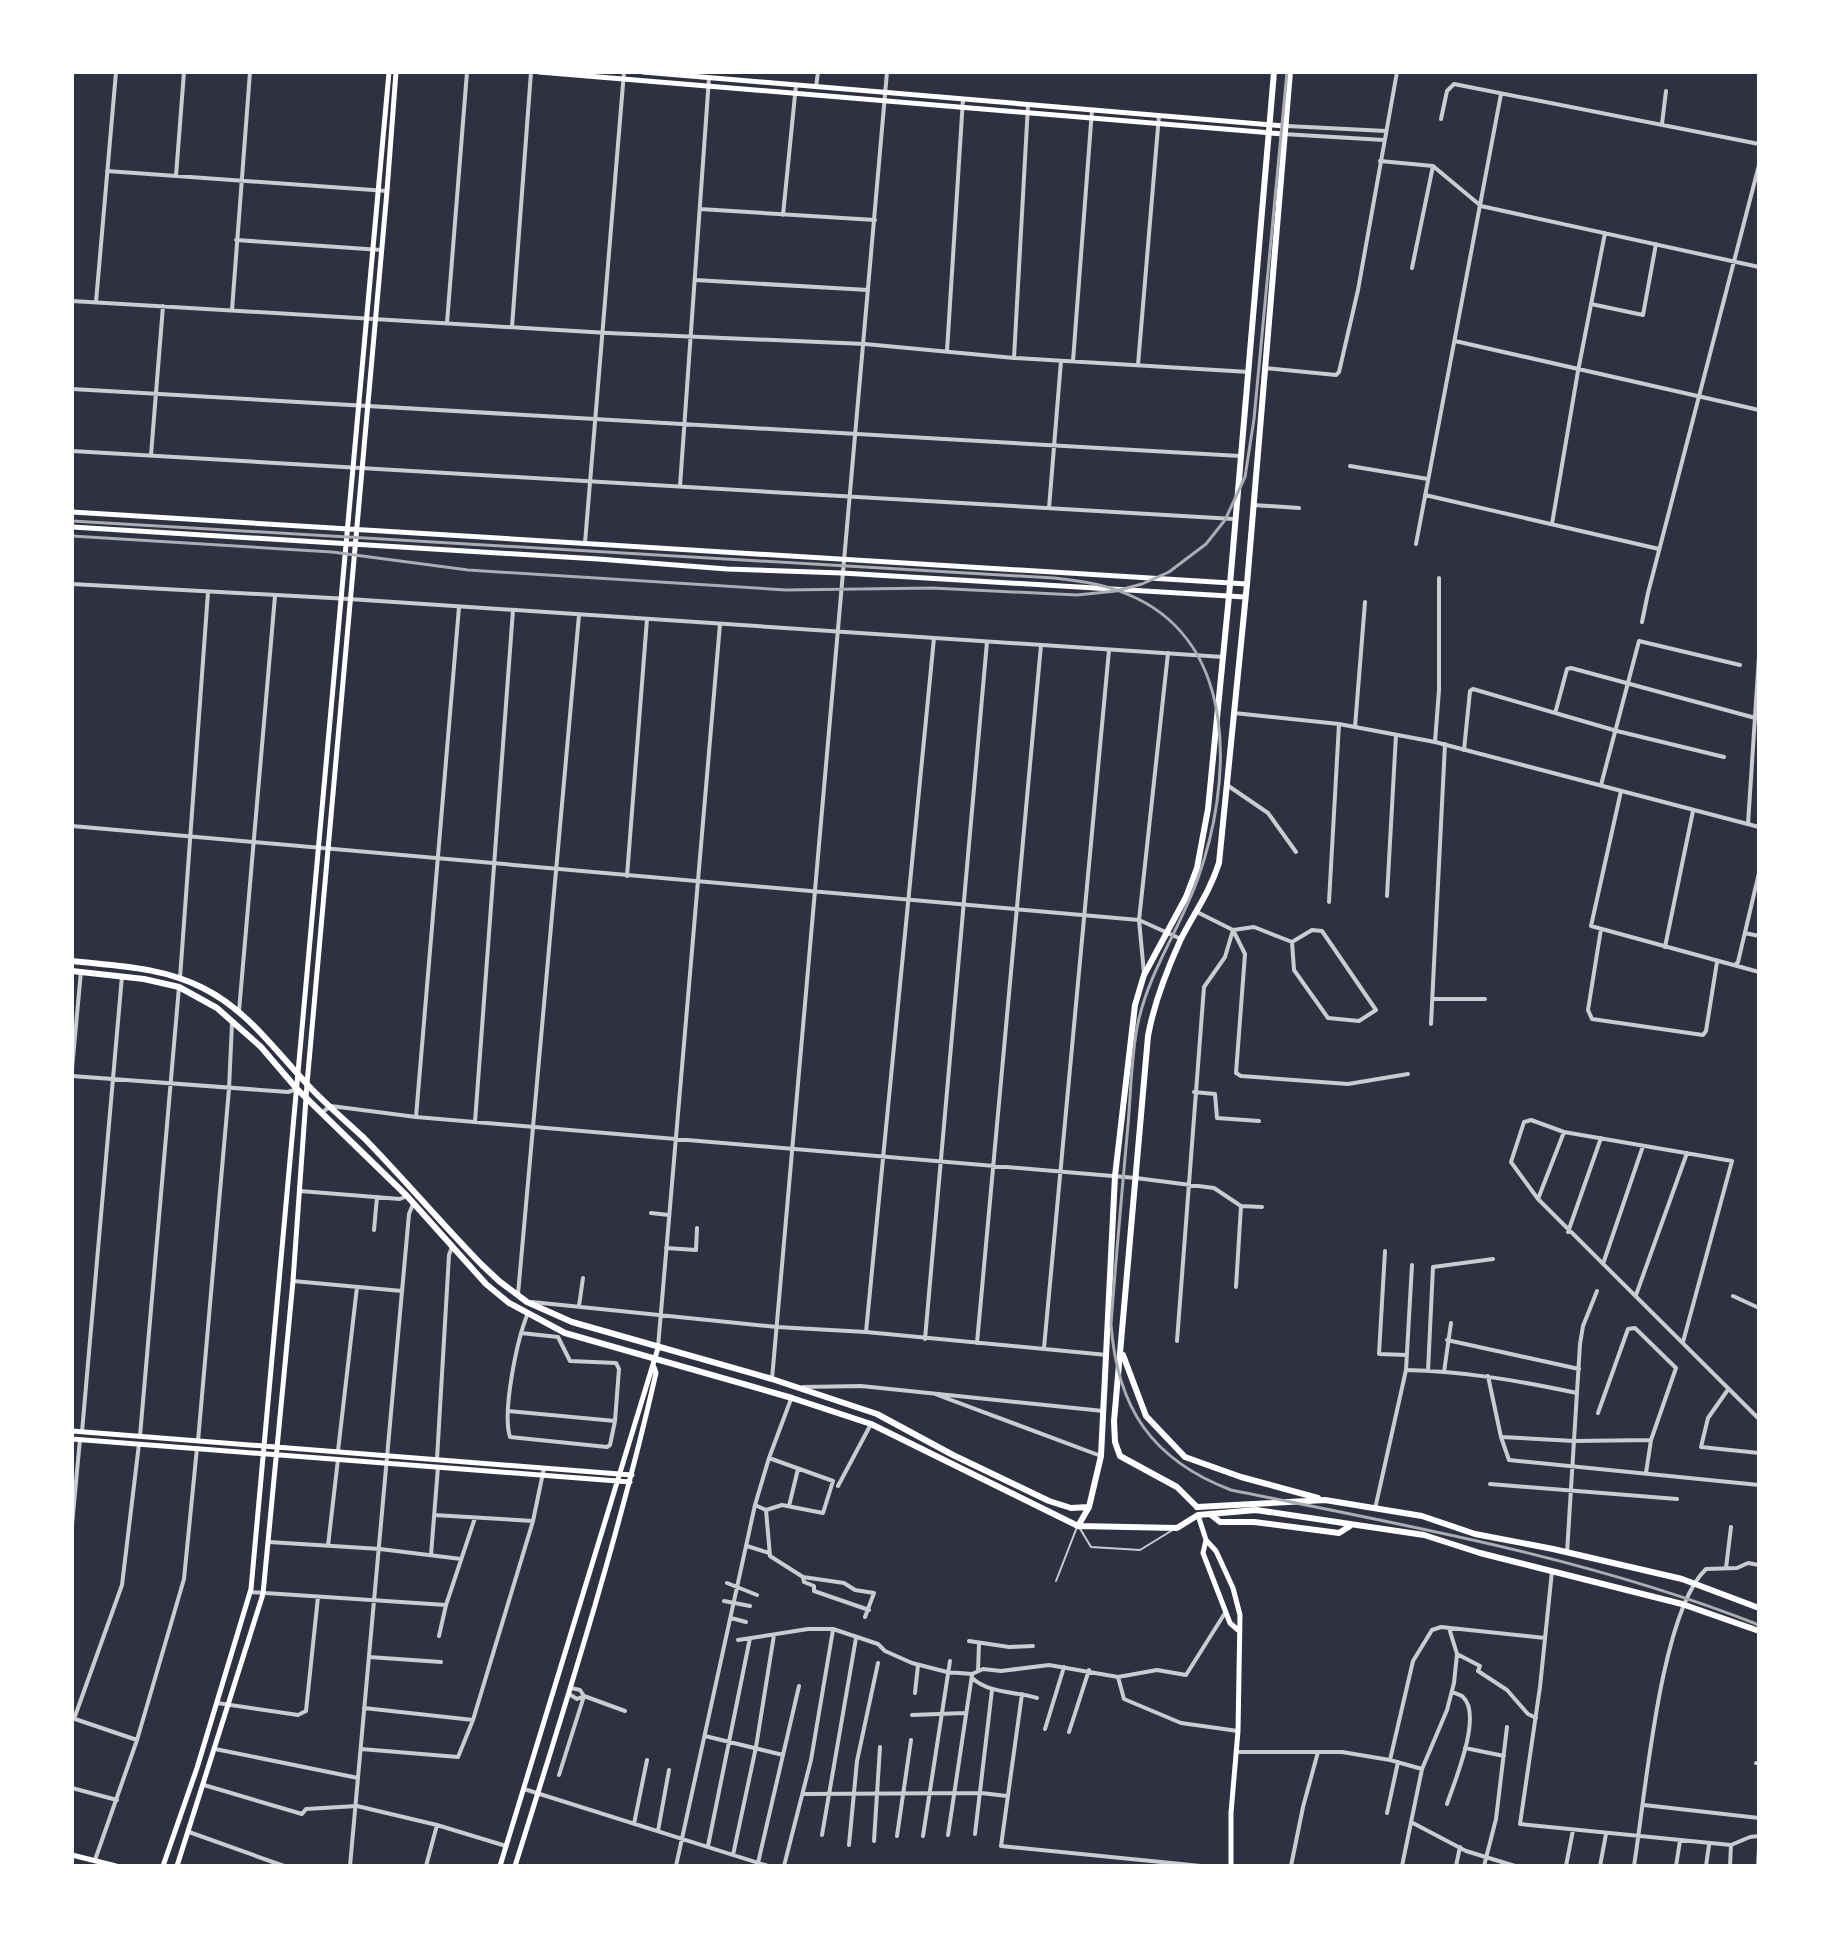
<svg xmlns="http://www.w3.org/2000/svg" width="1831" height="1938" viewBox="0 0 1831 1938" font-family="Poppins,sans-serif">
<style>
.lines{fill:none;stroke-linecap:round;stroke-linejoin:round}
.service{stroke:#caccd0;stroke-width:2}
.minor{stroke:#caccd0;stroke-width:4}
.tertiary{stroke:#caccd0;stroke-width:4}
.secondary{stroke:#fff;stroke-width:5}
.primary{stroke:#fff;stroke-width:6}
.rail{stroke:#abadb3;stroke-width:3}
</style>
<rect width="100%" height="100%" fill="#2d3142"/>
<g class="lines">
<path class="service" d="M1079,1527L1091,1547L1140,1550L1171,1531
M1056,1581L1077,1527"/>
<path class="minor" d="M816,87L818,72
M1441,119L1447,91L1454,84L1759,144
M1662,124L1666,91
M1380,161L1433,166L1481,206L1759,267
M107,171L387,191
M176,176L184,72
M700,209L875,220
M783,215L796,85
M236,240L381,250
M1412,268L1433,166
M695,280L868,290
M72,301L608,333L865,344L1014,358L1249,372
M96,302L116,72
M1591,304L1643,315L1656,244
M232,310L250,72
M447,323L467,72
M512,327L531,72
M1455,341L1759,410
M947,351L963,99
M1014,358L1028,105
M1073,361L1092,110
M1138,365L1159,115
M72,389L1240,456
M151,455L163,306
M1350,466L1428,479
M680,486L709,78
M1425,495L1659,549
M1253,505L1299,508
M1049,508L1061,361
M1552,524L1578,371L1605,233
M1416,544L1501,94
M1642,622L1648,593L1759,165
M1556,710L1567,669L1571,668L1759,719
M1355,727L1365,602
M1435,742L1439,690V578
M1464,750L1470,691L1473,689L1617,731L1724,757
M1227,785L1268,813L1296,852
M1601,785L1639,641L1740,665
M1621,791L1591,926L1759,972
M1748,824L1759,656
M627,876L647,619
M1387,896L1396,735
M1329,902L1339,724
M1601,929L1588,1010L1592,1019L1703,1035L1706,1031L1717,962
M1745,933L1759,936
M1292,942L1294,970L1328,1018L1359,1021L1376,1010L1322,931L1312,930L1292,942L1254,927L1233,930L1245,954L1236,1073L1241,1076L1348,1084L1408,1074
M1665,947L1693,811
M1735,965L1738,962L1759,873
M1144,973L1139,920L1168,653
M180,978L208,592
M1433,999H1485
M239,1011L275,596
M1431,1024L1445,744
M72,1069L81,971
M72,1076L288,1092L297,1089
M1194,1092L1215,1094L1217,1118L1259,1121
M321,1113L331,1106L416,1117L1136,1178L1214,1188L1241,1206L1262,1207
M416,1117L459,607
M475,1122L513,610
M300,1191L400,1199L407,1196
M1538,1199L1564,1132
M651,1213L669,1215
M374,1230L377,1197
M1568,1232L1601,1138
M666,1248L696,1250L697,1228
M1385,1251L1379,1354L1407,1355
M1603,1264L1643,1146
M293,1281L402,1291
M1236,1287L1241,1206
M1636,1295L1687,1153
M1733,1296L1759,1308
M532,1302L777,1327L866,1332L1107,1355
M579,1306L583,1278
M866,1332L934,638
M521,1333L558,1337L570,1361L616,1363L619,1369L615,1421
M925,1339L987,642
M1447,1340L1579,1369
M1177,1341L1204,987L1225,957L1233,930L1197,912
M1683,1342L1732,1161L1564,1132L1531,1120L1524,1122L1511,1162L1538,1199L1759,1419
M977,1343L1041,645
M658,1347L720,624
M1044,1348L1109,650
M1406,1370L1412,1265
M1428,1371L1433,1267L1493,1259
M1444,1372L1451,1323
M1488,1376L1501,1437L1509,1460L1759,1485
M803,1387L861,1386L1103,1411
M1727,1391L1708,1418L1701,1447L1759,1453
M935,1394L1101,1456
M508,1411L615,1421L610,1445L607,1447L510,1437C502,1412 517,1339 528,1313
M82,1432L122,976
M140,1436L179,987
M1501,1437L1574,1441L1651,1440L1676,1368L1635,1328L1628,1329L1598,1413
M198,1441L229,1089L232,1023
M338,1451L357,1287
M437,1459L449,1255L452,1247
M1646,1473L1651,1440
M1759,1477V1500
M1490,1484L1677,1499
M838,1486L871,1424
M755,1505L766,1510L770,1556L803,1577L804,1582L814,1586V1591L869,1610
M789,1506L798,1469
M1375,1509L1406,1370C1464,1371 1520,1381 1577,1393
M766,1510L782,1505L823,1513L833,1481L769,1458
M434,1515L533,1521
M72,1525L80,1439
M269,1542L380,1549L461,1559
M328,1546L338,1459
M747,1546L769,1553
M1567,1553L1580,1344L1583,1326L1597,1291
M431,1555L438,1467
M1726,1568L1731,1527
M1552,1571L1540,1687L1520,1824L1731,1845L1750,1837L1759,1836
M803,1577L844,1583L855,1590L874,1593L865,1617
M727,1583L757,1595
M250,1592L446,1605L475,1518
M724,1601L750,1606
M731,1618L746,1622
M439,1636L446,1605
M738,1640L808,1629H833L878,1644L885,1651L912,1663L947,1672L972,1674L983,1669L1001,1671L1049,1665L1118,1677L1124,1699L1181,1723L1238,1731
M969,1641L1009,1647L1033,1646
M1457,1654L1480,1666L1478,1671L1507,1690L1528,1714L1536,1718
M369,1657L441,1662
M978,1671L979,1644
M1118,1677L1157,1670L1186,1675L1225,1613
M972,1678C990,1694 1014,1691 1037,1698
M571,1688L580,1690L584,1696
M915,1693L918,1665
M569,1694L577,1699L584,1696L625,1711
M1022,1694L1001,1846L1201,1866
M217,1703L298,1715L306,1711L318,1597
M364,1708L473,1720
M912,1715L965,1713
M74,1719L122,1585L139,1444
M75,1719L137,1740
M1045,1729L1064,1667
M1069,1732L1089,1670
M705,1736L783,1755
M1465,1748L1504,1756
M215,1749L358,1778
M361,1749L458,1757L473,1720L533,1521L544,1468
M1237,1752H1342L1390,1760L1422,1769
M1390,1760L1413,1661L1432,1630L1441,1627L1545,1638
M1756,1763H1759
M559,1775L584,1696
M204,1785L302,1814L306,1809L357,1806L437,1825L506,1846
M72,1788L117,1800
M524,1789L768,1866
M804,1794L981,1793L1007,1796
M1447,1804C1454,1783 1483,1715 1463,1697C1461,1695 1454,1693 1452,1692
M1644,1805L1759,1818
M1387,1813L1398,1762
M1411,1822L1466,1851L1515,1866
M634,1824L647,1760
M658,1831L669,1770
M189,1832L284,1866
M975,1834L992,1690
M822,1835L856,1638
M948,1835L972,1675
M897,1836L911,1740
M923,1836L950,1661
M874,1841L880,1747
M849,1845L857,1761L878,1663
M708,1846L750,1638
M733,1855L756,1747L774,1635
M95,1860L137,1740L184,1579L197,1448
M758,1863L799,1686
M350,1866L409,1214L413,1204
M426,1866L437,1825
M676,1866L755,1505L769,1458L791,1399
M784,1866L811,1760L833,1630
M1291,1866L1303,1807L1318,1752
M1402,1866L1422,1769L1447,1710L1454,1683L1457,1654L1449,1628
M1456,1866L1460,1847
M1484,1866L1496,1819L1507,1727
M1566,1866L1573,1830
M1600,1866L1606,1834
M1634,1866C1645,1799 1660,1612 1706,1569L1737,1568L1748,1563L1759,1565
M1676,1866L1680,1841
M1706,1866L1709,1845
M1730,1866L1731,1845
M1758,1866L1759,1848"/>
<path class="tertiary" d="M1287,126L1386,131
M1283,134L1384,140
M1264,368L1336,375L1339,372L1358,290L1397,72
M72,451L1234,519
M585,543L624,72
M72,584L349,599L1223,657
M1234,713L1339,724L1435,742L1759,827
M72,826L1139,920L1181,939
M518,1294L579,615
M772,1379L887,72"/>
<path class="secondary" d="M539,72L1283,134
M643,72L1284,126
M72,512L1247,584
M72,527L598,559L727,569L842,573L1245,597
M72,1431L632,1475
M72,1439L630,1482
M1198,1515L1206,1540L1216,1551L1233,1588L1240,1615L1238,1731L1231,1813V1866
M1206,1540L1203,1553L1230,1623L1238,1630
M72,1855L116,1866
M163,1866L197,1768L251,1589L389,72
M177,1866L263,1594L293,1281L307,1084L387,191L396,72
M500,1866L658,1348
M515,1866C566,1703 618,1540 656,1373L654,1367"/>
<path class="primary" d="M72,961C117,966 162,967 203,988C247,1010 274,1049 306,1083C324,1103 345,1120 364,1138C404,1179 441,1223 481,1264L499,1281L527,1302L572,1322L772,1379L877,1414L953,1455L1049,1501L1071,1508L1089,1507
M72,971L144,979L179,987L217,1008L261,1047L297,1089L407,1196L486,1284L509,1303L565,1333L792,1398L871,1424L1078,1526L1177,1528L1198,1515L1256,1510L1424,1535L1480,1553L1682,1604L1759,1631
M1123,1355L1146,1416L1185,1457L1241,1477L1318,1498
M1197,1507L1177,1487L1120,1456L1115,1442L1114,1421L1148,1036C1154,1003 1166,972 1180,941C1194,913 1209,894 1219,863L1247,584L1290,72
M1197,1507L1325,1500L1422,1516L1475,1534L1553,1549L1682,1579L1759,1608
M1210,1514L1220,1522H1254L1339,1533L1350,1526
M1078,1526L1089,1507L1101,1456L1115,1176L1135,1005L1144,975L1186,897L1197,868L1208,809L1229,596L1274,72"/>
<path class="rail" d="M72,521L1054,578C1082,581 1110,585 1136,598C1240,648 1231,786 1198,878C1181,927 1149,971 1138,1023C1131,1056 1131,1092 1128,1125C1122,1191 1116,1258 1111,1324C1117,1408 1152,1460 1231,1490C1409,1526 1590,1558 1759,1625
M72,536L332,552L468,570L786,590L932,588L1077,595L1116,591L1142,584L1169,572L1206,544L1225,520L1245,477L1254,419L1287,72"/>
</g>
<rect width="1831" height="1938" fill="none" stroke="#ffffff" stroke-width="148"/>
</svg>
